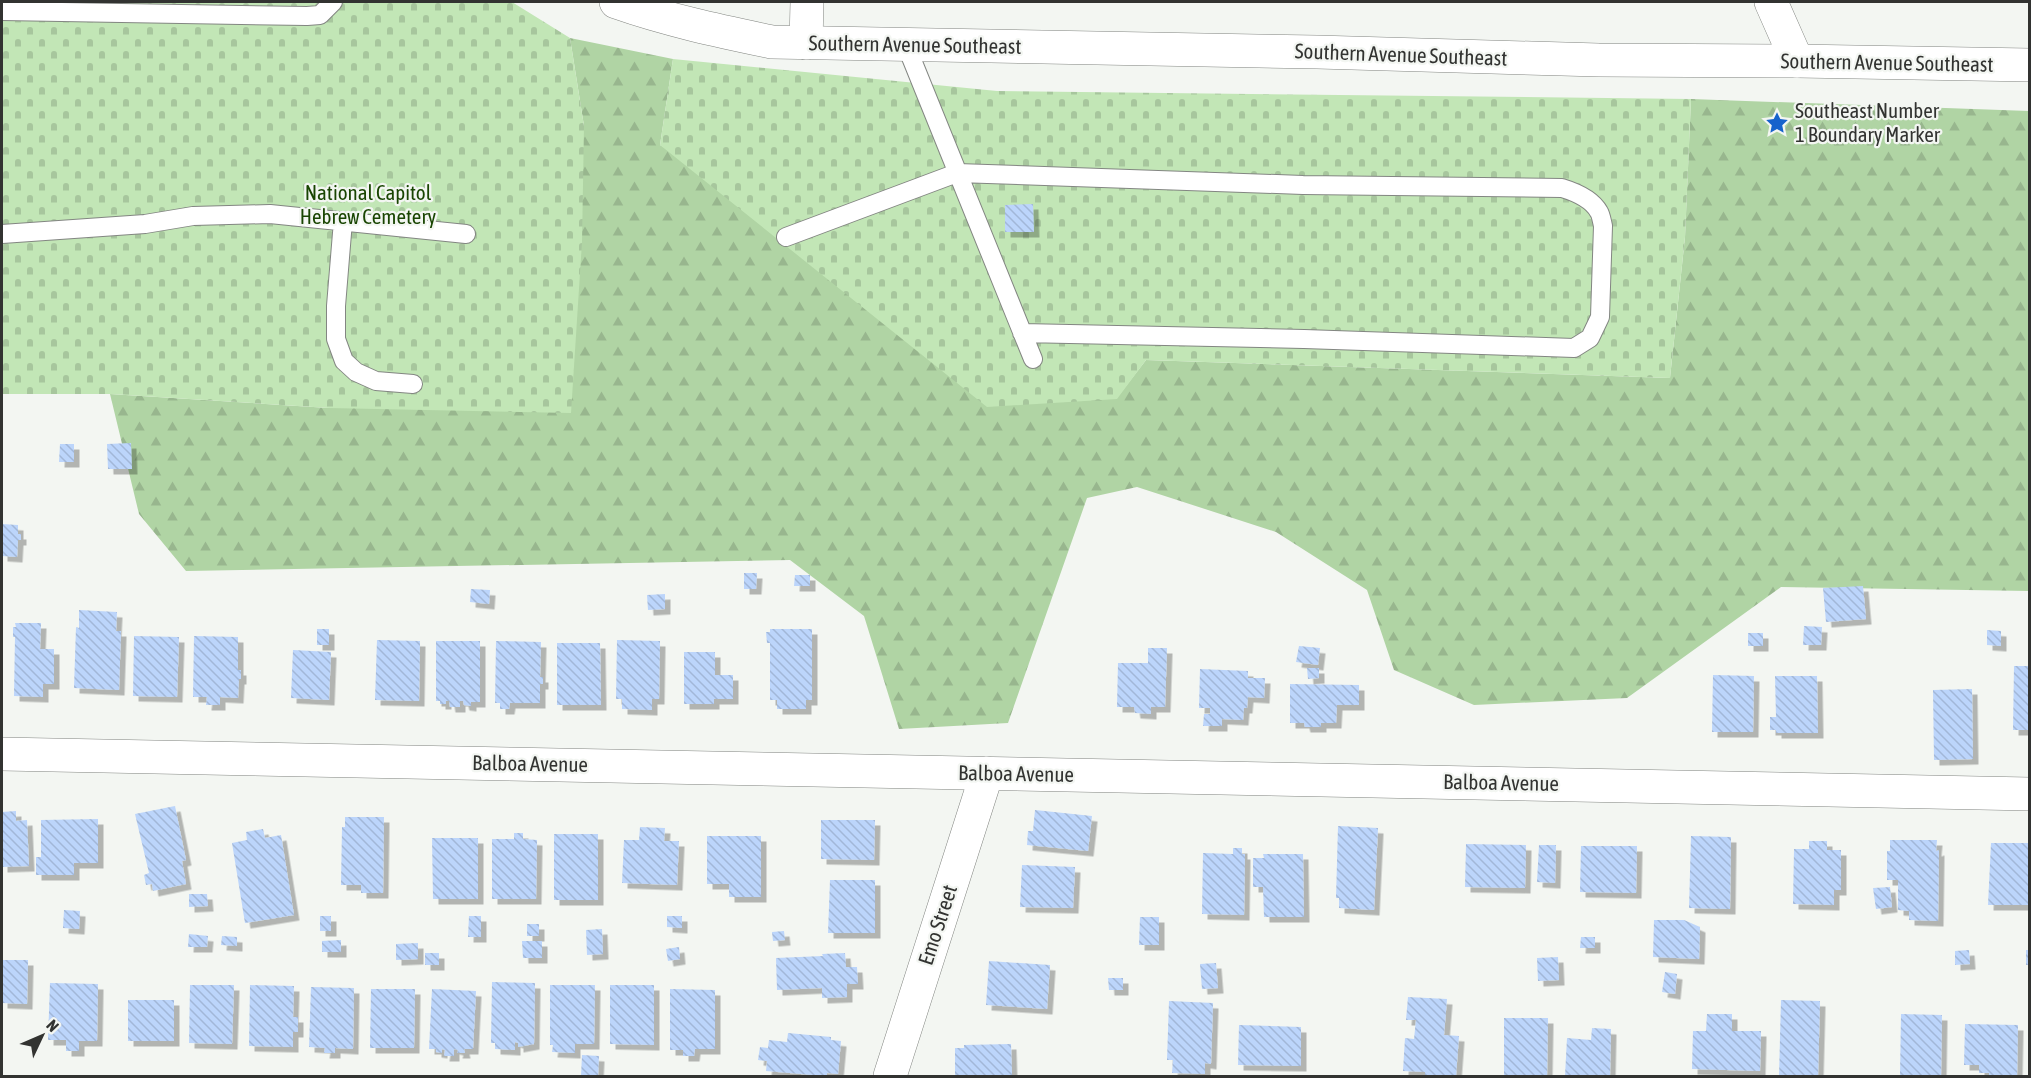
<svg xmlns="http://www.w3.org/2000/svg" width="2031" height="1078" viewBox="0 0 2031 1078" font-family="'Asap Condensed',sans-serif">
<style>
.forest{fill:url(#forest-firs)}
.cemetery{fill:url(#cemetery-stones)}
.building{fill:url(#building-back-hatch);filter:url(#shadow)}
.lines{fill:none;stroke-linecap:round;stroke-linejoin:round}
.lane-casing{stroke:#838682;stroke-width:20}
.street-casing{stroke:#838682;stroke-width:34}
.secondary-casing{stroke:#838682;stroke-width:34}
.lane{stroke:#fff;stroke-width:18}
.street{stroke:#fff;stroke-width:33}
.secondary{stroke:#fff;stroke-width:33}
.labels{text-anchor:middle;stroke-width:4.5;stroke-linejoin:round;paint-order:stroke}
.street-label{font-size:21px;fill:#323331;stroke:#f3f6f2}
.poi-label{font-size:21px;fill:#323331;stroke:#f3f6f2;text-anchor:start}
.park-label{font-size:21px;fill:#194502;stroke:#f3f6f2}
</style>
<defs>
<pattern id="forest-firs" width="22" height="20" patternUnits="userSpaceOnUse" patternTransform="scale(1.5)"><rect width="22" height="20" fill="#b0d4a4"/><path d="M5 1l3.5 6h-7zM16 11l3.5 6h-7z" fill="#98b68e"/></pattern>
<pattern id="cemetery-stones" width="16" height="16" patternUnits="userSpaceOnUse" patternTransform="scale(1.5)"><rect width="16" height="16" fill="#c2e6b6"/><path d="M2 7V4a2 2 0 0 1 4 0v3zM10 15v-3a2 2 0 0 1 4 0v3z" fill="#a7c69d"/></pattern>
<pattern id="building-back-hatch" width="6" height="6" patternUnits="userSpaceOnUse" patternTransform="scale(1.5)"><rect width="6" height="6" fill="#bcd5fb"/><path d="M-1 5l2 2M0 0l6 6M5-1l2 2" fill="none" stroke="#a2b7d8"/></pattern>
<filter id="shadow"><feDropShadow dx="5.5" dy="5.5" stdDeviation="0" flood-color="#0004"/></filter>
</defs>
<rect width="100%" height="100%" fill="#f3f6f2"/>
<path class="forest" d="M570,38L673,59L660,145L1116,399L1146,360L1670,378L1685,237L1691,99L2029,111V591L1781,587L1627,698L1474,705L1394,670L1367,590L1276,532L1137,487L1087,498L1008,723L899,729L864,616L790,560L186,571L139,514L110,394L329,408L584,126Z"/>
<path class="cemetery" d="M2,2H512L570,38L584,126L582,242L571,413L329,408L110,394H2Z
M673,59L997,91L1691,99L1685,237L1670,378L1146,360L1117,399L987,407L660,145Z"/>
<path class="building" d="M1033,204L1034,232H1005V205Z
M131,443L132,469H108L107,444Z
M60,444H74V462H59Z
M2,524L18,525V534H21V540H18L17,557L2,556Z
M744,573H757L756,589H744Z
M795,575H810V586H794Z
M1863,586L1866,619L1826,622L1823,588Z
M471,589L490,590L489,604L470,602Z
M665,594V609L648,610L647,595Z
M79,610L117,612L116,631H121L119,690L74,688L76,627L79,628Z
M15,623H41L40,649H54V684H43V697L14,696L15,637H13V627H16Z
M1804,626L1822,627L1821,645H1803Z
M317,629H329V645H317Z
M770,629H812V700H806V709H777V700H770V643H767L766,632H770Z
M1987,630L2001,631V646L1987,645Z
M1748,633H1763V646H1748Z
M134,636L179,637L177,697L133,696Z
M194,636L238,637V670H241V679H239L238,698L220,697V705H206L207,697H193Z
M377,640L420,641L419,701L375,700Z
M617,640L660,641L659,699H652V710L622,709V699H616Z
M436,641H480V702H471V706L464,705L463,701H460V707H450L449,701H446V704H440V701H436Z
M496,641L541,642L540,677H543V684H540V703H510L509,709H500V703H495Z
M557,643H600L601,705H557Z
M1299,646L1320,648L1318,665L1296,662Z
M1148,648H1167L1165,707H1151V714L1135,713L1134,707H1117L1118,663H1148Z
M293,650L331,652L329,700L291,698Z
M684,652H715V675H733V699H714V704H684Z
M2014,666H2030V730H2013Z
M1307,668H1319V678L1308,679Z
M1200,669L1248,671V678H1265L1264,698L1248,697L1247,708H1244L1243,720L1222,719V726H1203L1204,714H1210V708H1199Z
M1713,675L1754,676L1753,732H1712Z
M1775,676H1817L1818,733H1776V730H1770V717H1776Z
M1290,684L1359,685V705H1337L1336,723H1321V727H1305L1304,723H1290Z
M1972,689L1973,759L1934,760L1933,690Z
M175,806L186,860L182,861L186,884L153,891L152,884L146,885L144,875L149,873L135,814Z
M1035,810L1092,816L1088,851L1027,845L1028,831H1033Z
M16,811V821L27,820L29,866L2,867V812Z
M345,817H384L383,893H361V885H341L342,827H345Z
M98,819V863H74V875H36V857H41V820Z
M821,820H875L874,860L821,859Z
M1338,826L1378,828L1374,910L1339,908V898H1336Z
M640,827L665,828L664,841H679L677,885L622,883L624,840H639Z
M263,829L265,838L281,835L294,915L245,923L232,843L247,840L246,832Z
M514,833H523V839L537,840L536,899H492V839H514Z
M554,834H598V900H554Z
M707,836H761V897H729V884H707Z
M1691,836L1731,837L1730,909L1689,908Z
M432,838H478V899H433Z
M1890,840H1937L1936,851L1939,850L1938,921L1909,920V911L1898,910V880H1887V851H1890Z
M1809,841H1827V850H1841V890H1834V905L1793,904L1794,849H1809Z
M1991,843H2030V905H1988Z
M1466,844L1526,845L1525,888L1465,887Z
M1539,845H1556L1555,883L1537,882Z
M1581,846H1637L1636,893L1580,892Z
M1233,848H1242V854H1245L1244,915L1202,914L1203,853L1233,854Z
M1263,854H1303L1304,917H1264L1263,887H1253V858H1264Z
M1022,865L1075,867L1073,908L1020,907Z
M830,880H875V933H828Z
M1890,887L1892,907L1876,909L1873,888Z
M189,894H207L208,906L189,907Z
M64,910L80,911L79,929L63,928Z
M320,916H331V931H320Z
M469,916H481V937H468Z
M667,916H682V928L667,927Z
M1140,917H1159V945H1139Z
M1654,920H1684L1700,927L1699,959L1653,957Z
M527,924H539V936H527Z
M602,929L603,954L587,955L586,930Z
M784,931L785,940L773,941L772,932Z
M189,934L208,936L207,947H188Z
M222,936L237,937V946L221,945Z
M1581,937H1595V948H1580Z
M341,940V952H322V941Z
M522,941H542V958H523Z
M418,943V959L396,960V944Z
M679,947L680,959L668,961L666,949Z
M1969,950L1970,964L1955,965V951Z
M2026,950H2030V965H2026Z
M425,953H439V965H425Z
M845,953L846,967H857L858,984H847V997L822,998V988L777,990L776,958L823,956L822,954Z
M1558,957L1559,980L1538,981L1537,958Z
M2,960H28L27,1004L2,1003Z
M989,961L1050,965L1047,1009L986,1005Z
M1216,963L1218,988L1202,989L1200,964Z
M1665,972L1677,974L1675,994L1662,992Z
M1108,978H1123V990H1109Z
M492,982L535,983L534,1044L518,1047V1043L515,1042V1050L495,1049V1043H491Z
M50,983L98,984L97,1041H79V1051H66V1040H48Z
M190,985H234L232,1044L189,1043Z
M250,985L294,986L293,1017H298V1032H293V1047L249,1046Z
M550,985H595L594,1044H575V1053L552,1052L553,1045H550Z
M610,985H654V1045L610,1044Z
M311,987L354,988L353,1049L335,1048V1053H324L325,1048L309,1047Z
M371,989H415L414,1048H370Z
M432,989L476,991L473,1049H464L465,1053H457L458,1050L454,1049V1056H444L445,1050L442,1049V1053L436,1052V1049H429Z
M670,989L715,990V1049H695L694,1056H683V1050H670Z
M1408,997L1447,999L1444,1035L1459,1036L1456,1076H1425V1072L1403,1071L1405,1038L1414,1039L1416,1020H1406Z
M128,1000H174V1041H128Z
M1781,1000L1820,1001L1818,1076H1779Z
M1169,1001L1213,1003L1211,1064L1205,1063V1074L1172,1073L1173,1060H1167Z
M1707,1014H1732V1031H1761L1760,1071L1692,1069L1693,1031H1706Z
M1901,1014L1942,1015L1941,1076H1900Z
M1504,1018H1548L1547,1076L1504,1075Z
M1965,1024L2018,1025L2017,1076H1989V1073H1979V1065H1964Z
M1239,1025L1301,1027V1066L1238,1065Z
M1592,1028L1611,1029L1610,1076H1565L1567,1038L1591,1040Z
M788,1033L831,1037V1040L841,1041L838,1074L827,1073V1076H824L766,1071L767,1061L758,1060L760,1047L768,1048L769,1040L787,1042Z
M1011,1044L1012,1076H955V1048H964V1045Z
M582,1055L599,1056L598,1076H581Z"/>
<g class="lines">
<g class="lane-casing">
<path id="lane" d="M2,11L307,16L320,15L333,2
M906,45L1033,359
M343,221L336,306V339L344,361L356,372L376,381L413,384
M2,234L145,224L193,216L270,214L466,234
M786,237L957,173L1303,185L1562,188C1575,192 1592,199 1599,212C1601,215 1602,222 1603,226L1600,317L1590,338L1574,348L1304,339L1022,333"/>
</g>
<g class="street-casing">
<path id="street" d="M1771,2L1797,61
M806,43L807,2
M2,754L2030,794
M890,1076L987,773"/>
</g>
<g class="secondary-casing">
<path id="secondary" d="M616,2C667,20 719,31 772,42L1317,52L1599,60L1797,61L2030,65"/>
</g>
<use href="#lane" class="lane"/>
<use href="#street" class="street"/>
<use href="#secondary" class="secondary"/>
</g>
<defs>
<g id="sight-bare" transform="scale(1.8)"><path d="M0-6L1.8-2.2L6-1.7L2.9 1.2L3.7 5.4L0 3.3L-3.7 5.4L-2.9 1.2L-6-1.7L-1.8-2.2Z" fill="#1662cc" stroke="#f3f6f2" stroke-width="2.5" paint-order="stroke"/></g>
</defs>
<g fill-rule="evenodd">
<use href="#sight-bare" x="1777" y="123"/>
</g>
<g class="labels">
<g class="street-label">
<text transform="translate(915 45) rotate(1)" y="7">Southern Avenue Southeast</text>
<text transform="translate(1401 55) rotate(2)" y="7">Southern Avenue Southeast</text>
<text transform="translate(1887 63) rotate(1)" y="7">Southern Avenue Southeast</text>
<text transform="translate(530 764) rotate(1)" y="7">Balboa Avenue</text>
<text transform="translate(1016 774) rotate(1)" y="7">Balboa Avenue</text>
<text transform="translate(1501 783) rotate(1)" y="7">Balboa Avenue</text>
<text transform="translate(938 925) rotate(-72)" y="7">Emo Street</text>
</g>
<g class="poi-label">
<text x="1795" y="118">Southeast Number<tspan x="1795" dy="24">1 Boundary Marker</tspan></text>
</g>
<g class="park-label">
<text x="368" y="200">National Capitol<tspan x="368" dy="24">Hebrew Cemetery</tspan></text>
</g>
</g>
<rect width="2031" height="1078" fill="none" stroke="#323331" stroke-width="6"/>
<g transform="translate(42 1036) rotate(46)" stroke="#f3f6f2" stroke-width="4.5" paint-order="stroke">
<path d="M0-4.5L10 22L0 15L-10 22Z" fill="#323331"/>
<text y="-9" font-size="16" font-weight="bold" text-anchor="middle" fill="#323331">N</text>
</g>
</svg>
